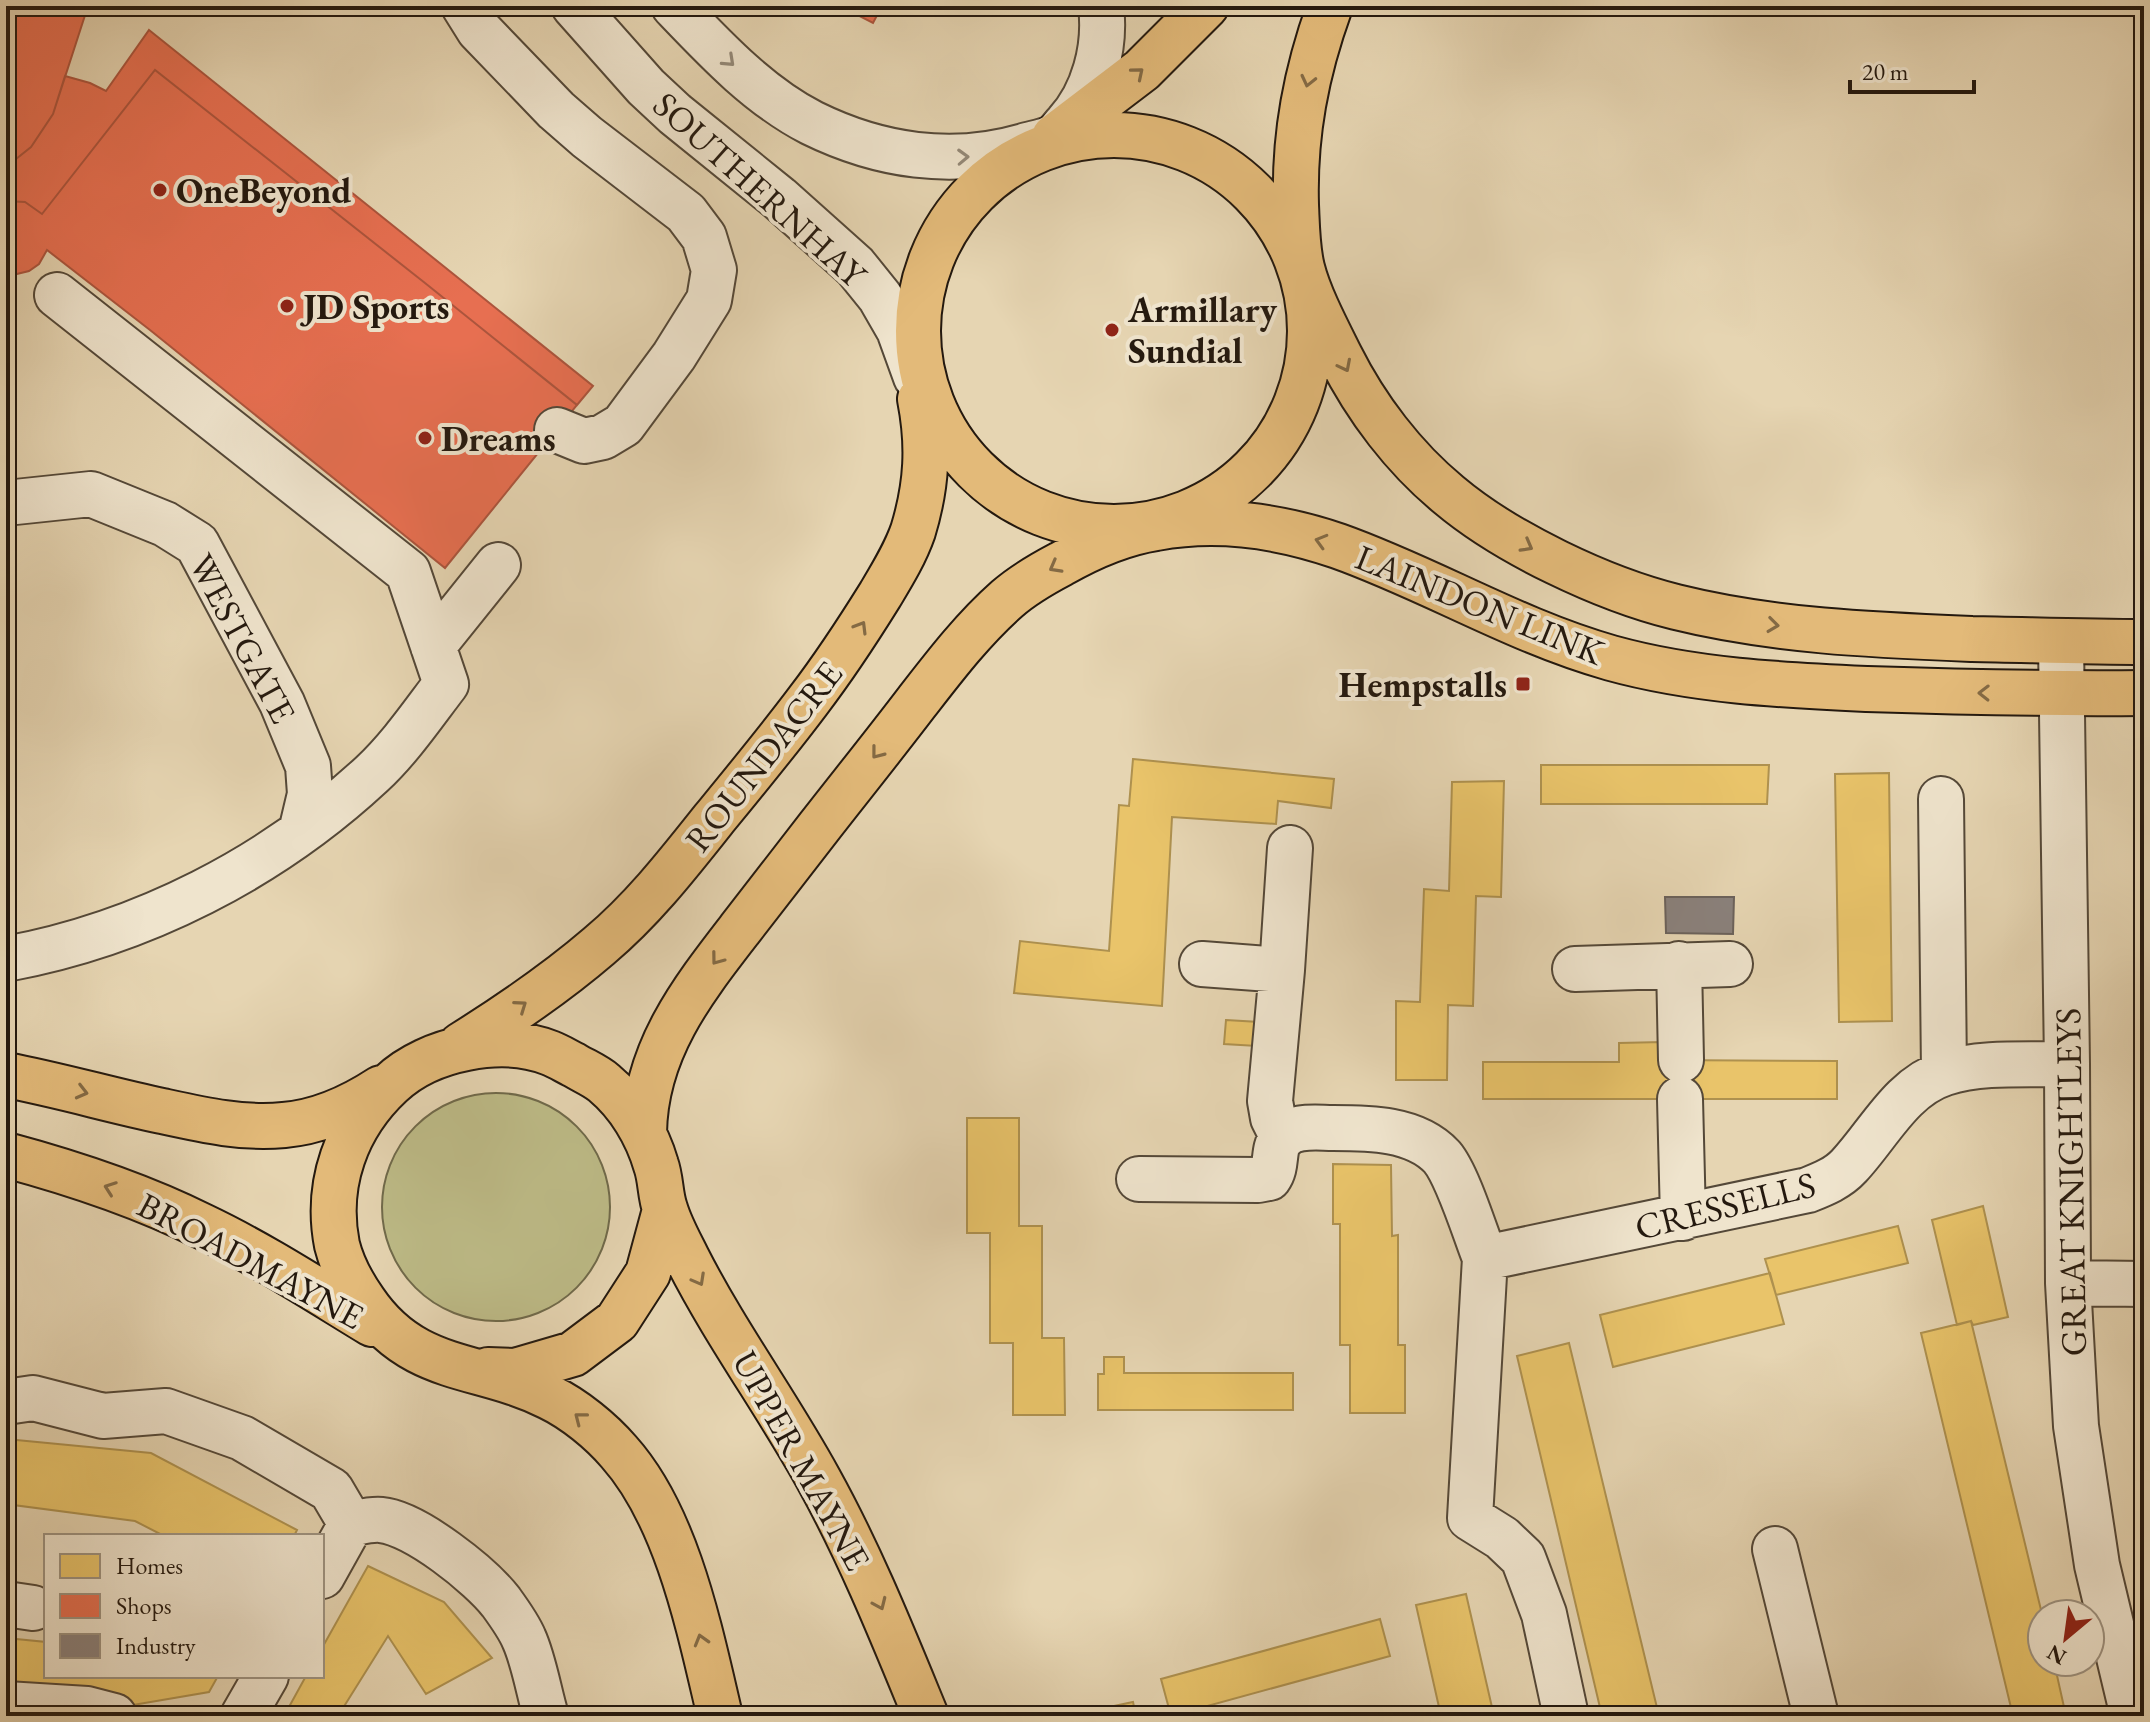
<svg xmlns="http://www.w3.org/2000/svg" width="2150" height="1722" viewBox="0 0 2150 1722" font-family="'EB Garamond',serif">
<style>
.green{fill:#bdbb87;stroke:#706a4b;stroke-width:2}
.homes{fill:#e9c46a;stroke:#ae914f;stroke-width:2}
.shops{fill:#e76f51;stroke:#ac553d;stroke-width:2}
.industry{fill:#8a817c;stroke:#6b625b;stroke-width:2}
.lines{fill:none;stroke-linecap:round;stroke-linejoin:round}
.minor-casing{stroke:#544838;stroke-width:48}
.major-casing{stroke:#24190f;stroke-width:48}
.minor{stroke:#efe4cd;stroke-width:44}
.major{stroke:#e3ba79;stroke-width:44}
.oneway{stroke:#948978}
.oneway2{stroke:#846a44}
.poi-dot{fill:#8f2418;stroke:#efe4cd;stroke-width:3}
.labels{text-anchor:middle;stroke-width:8;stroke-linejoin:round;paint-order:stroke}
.street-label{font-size:36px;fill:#24190f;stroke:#efe4cd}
.poi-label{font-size:36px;font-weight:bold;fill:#24190f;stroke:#efe4cd;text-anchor:start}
</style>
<rect width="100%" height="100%" fill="#e6d5b2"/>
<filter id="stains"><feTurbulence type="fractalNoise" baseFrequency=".0025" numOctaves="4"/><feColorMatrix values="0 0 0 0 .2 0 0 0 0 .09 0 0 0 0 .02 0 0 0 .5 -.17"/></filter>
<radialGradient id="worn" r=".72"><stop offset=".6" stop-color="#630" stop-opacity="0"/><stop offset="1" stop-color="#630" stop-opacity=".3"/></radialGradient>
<path class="green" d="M382 1207a114 114 0 1 1 228 0a114 114 0 1 1-228 0Z"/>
<path class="homes" d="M1133,759L1334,779L1331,808L1278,801L1276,824L1172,817L1162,1006L1014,993L1020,941L1109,951L1119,805L1129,806Z
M1541,765H1769L1767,804H1541Z
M1889,773L1892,1021L1839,1022L1835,774Z
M1504,781L1501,897L1476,896L1473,1006L1448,1005L1447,1080H1396V1001L1420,1002L1424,889L1449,891L1452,782Z
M1226,1020L1259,1022L1257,1046L1224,1044Z
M1662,1042V1060L1837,1061V1099H1483V1062H1619V1043Z
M967,1118H1019V1226H1042V1338H1064L1065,1415H1013V1343H990V1233H967Z
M1333,1164L1391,1165L1392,1236L1398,1235V1345H1405V1413H1350V1345H1340V1224H1333Z
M1983,1206L2008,1317L1973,1325L1971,1321L1957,1325L1932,1220Z
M1898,1226L1908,1263L1776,1295L1765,1259Z
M1770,1273L1784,1324L1613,1367L1600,1315Z
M1971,1321L2042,1614V1662H2054L2066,1716H2013L1921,1333Z
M1569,1343L1659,1716H1602L1517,1356Z
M1104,1357H1124V1373H1293V1410H1098V1374H1104Z
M6,1439L151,1453L297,1530L294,1536H164L135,1521L6,1504Z
M368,1566L444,1602L492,1658L426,1694L388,1636L338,1716H284L306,1676H322V1648Z
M1466,1594L1494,1716H1441L1416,1605Z
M1380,1619L1390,1656L1171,1716L1161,1679Z
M6,1638L46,1642V1676H218L209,1692L133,1705L6,1681Z
M1133,1702L1136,1716H1082L1081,1713Z"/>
<path class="shops" d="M6,6H88L53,114L31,147L6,167Z
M840,6H882L873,23Z
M149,30L593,386L577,405L425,283L155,70L42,214L25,202L6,201V167L31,147L53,114L65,76L90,83L106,91Z
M155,70L425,283L577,405L445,568L150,330L47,250L39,264L29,271L17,274L6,273V201L25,202L42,214Z"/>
<path class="industry" d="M1665,897H1734L1733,934L1666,933Z"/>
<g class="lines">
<g class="minor-casing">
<path id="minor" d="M464,6L479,30L556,110L587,137L686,213L704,237L714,270L709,300L674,356L623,425L603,437L584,441L557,430
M574,6L646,87L675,114L779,198L855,266L880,297L899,330L916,377
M674,6C715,49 759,96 812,123C879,156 952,167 1024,146C1033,143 1045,142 1053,137C1058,135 1062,128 1066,124C1094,94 1106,47 1101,6
M6,503L91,494L165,524L197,544L282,703L308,766L310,794L301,832
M2061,643L2067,1064L2068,1283L2076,1426L2097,1565L2133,1716
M433,646L498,565
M1941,799L1944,1073
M6,959C142,934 271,868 372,774C400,748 423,714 446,684L408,572L57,295
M1202,964L1282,970
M1679,964L1681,1060
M1575,969L1730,964
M1680,1099L1683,1218
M1282,1136L1273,1118L1270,1101L1282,970L1290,848
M1139,1179L1258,1180L1269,1178C1278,1166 1272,1150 1281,1139C1293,1124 1316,1128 1333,1128C1369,1128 1415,1128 1442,1157C1458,1176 1475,1233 1485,1258
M2068,1283L2144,1284
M6,1402L33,1398L103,1416L166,1411L242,1438L331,1490L351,1524C361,1522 371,1519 381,1520C415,1523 481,1576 501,1602C509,1613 519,1627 524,1639C534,1661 539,1693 546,1716
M1775,1549L1816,1716
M322,1576L351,1524
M6,1604L33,1608
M6,1704L87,1709L114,1716
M243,1716L266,1676
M1566,1716L1544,1614L1523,1558L1502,1538L1470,1518L1485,1258L1808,1190C1823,1184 1838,1178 1849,1166C1879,1134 1901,1087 1945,1073C1981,1061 2029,1065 2067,1064"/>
</g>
<g class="major-casing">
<path id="major" d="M1330,6C1306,72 1294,135 1296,205C1297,226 1297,248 1302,268C1309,296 1327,330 1340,356C1366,408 1404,458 1449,495C1506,543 1603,589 1676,607C1773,631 1873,635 1972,639C2030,640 2087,642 2144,642
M918 331a196 196 0 1 1 392 0a196 196 0 1 1-392 0Z
M1054,137L1142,70L1206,6
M461,1045C509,1015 556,983 599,946C643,909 678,864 713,820C745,781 778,741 808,701C834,667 857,632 880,595C892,575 905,554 913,531C927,485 929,445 920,399
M6,1075C59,1085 110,1100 162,1111C203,1120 242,1129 284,1125C319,1122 352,1107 381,1088
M644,1133C645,1051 692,991 740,929C766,895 793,861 819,827C851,786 884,745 916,703C944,667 972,630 1007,599C1023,585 1042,574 1061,564C1089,548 1124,533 1156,528C1216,517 1280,526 1338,546C1431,579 1515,631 1611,658C1694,681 1781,685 1867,689C1959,692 2051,694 2144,693
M6,1155C73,1173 140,1195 202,1226C261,1254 316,1290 372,1324
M488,1370L515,1371L573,1354L617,1321L648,1273L665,1210
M720,1716C700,1632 678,1518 619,1452C601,1431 574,1409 549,1397C480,1362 414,1375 364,1301C352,1284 342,1265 337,1245C325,1184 346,1126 391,1084C429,1048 502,1034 550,1053C558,1056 566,1061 574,1065C584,1071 596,1076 604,1083C629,1104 647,1134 656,1165C661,1179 660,1195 665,1209C670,1226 679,1242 687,1258C726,1335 778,1405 819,1480C861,1556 893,1636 926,1716"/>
</g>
<use href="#minor" class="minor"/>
<use href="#major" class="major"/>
</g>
<defs><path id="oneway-chevron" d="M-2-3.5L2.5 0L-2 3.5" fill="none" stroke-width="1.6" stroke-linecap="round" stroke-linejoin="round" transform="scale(2)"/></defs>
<g class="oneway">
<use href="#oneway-chevron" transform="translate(729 61) rotate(43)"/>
<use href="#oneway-chevron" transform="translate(963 157) rotate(-2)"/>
</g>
<g class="oneway2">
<use href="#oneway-chevron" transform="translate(1138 73) rotate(-40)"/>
<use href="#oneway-chevron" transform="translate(1308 81) rotate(103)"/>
<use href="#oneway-chevron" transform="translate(1345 366) rotate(63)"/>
<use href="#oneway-chevron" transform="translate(1321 541) rotate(-164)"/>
<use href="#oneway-chevron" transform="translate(1527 546) rotate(29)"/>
<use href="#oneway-chevron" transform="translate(1055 567) rotate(151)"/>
<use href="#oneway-chevron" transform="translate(1773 625) rotate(7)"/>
<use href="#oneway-chevron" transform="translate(861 627) rotate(-59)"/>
<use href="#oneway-chevron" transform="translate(1984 693) rotate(-179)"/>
<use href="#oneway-chevron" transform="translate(877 753) rotate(128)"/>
<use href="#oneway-chevron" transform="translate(717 959) rotate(127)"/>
<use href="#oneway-chevron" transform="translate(521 1006) rotate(-35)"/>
<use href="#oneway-chevron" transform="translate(82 1092) rotate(14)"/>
<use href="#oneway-chevron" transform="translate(110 1188) rotate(-160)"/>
<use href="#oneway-chevron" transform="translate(699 1280) rotate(61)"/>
<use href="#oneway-chevron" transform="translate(580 1418) rotate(-142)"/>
<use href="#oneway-chevron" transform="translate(880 1604) rotate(66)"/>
<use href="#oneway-chevron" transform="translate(701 1640) rotate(-106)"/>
</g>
<g class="poi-dot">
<circle cx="160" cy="190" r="8"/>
<circle cx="287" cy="306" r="8"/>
<circle cx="1112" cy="330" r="8"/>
<circle cx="425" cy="438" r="8"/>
<rect x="1515" y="676" width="16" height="16" rx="4"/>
</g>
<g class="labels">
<g class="street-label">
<text transform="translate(760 189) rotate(42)" y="13">SOUTHERNHAY</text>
<text transform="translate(1480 604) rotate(22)" y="13">LAINDON LINK</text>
<text transform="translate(243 638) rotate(62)" y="13">WESTGATE</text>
<text transform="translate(763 756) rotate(-52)" y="13">ROUNDACRE</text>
<text transform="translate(2070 1182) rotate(-91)" y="13">GREAT KNIGHTLEYS</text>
<text transform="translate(1725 1205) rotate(-14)" y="13">CRESSELLS</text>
<text transform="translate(251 1260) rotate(28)" y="13">BROADMAYNE</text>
<text transform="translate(802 1460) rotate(61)" y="13">UPPER MAYNE</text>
</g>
<g class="poi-label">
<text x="176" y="203">OneBeyond</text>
<text x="303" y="319">JD Sports</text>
<text x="1128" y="322">Armillary<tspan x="1128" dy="41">Sundial</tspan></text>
<text x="441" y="451">Dreams</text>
<text x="1507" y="697" text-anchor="end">Hempstalls</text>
</g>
</g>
<rect width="2150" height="1722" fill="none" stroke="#e6d5b2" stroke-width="32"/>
<rect x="8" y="8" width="2134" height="1706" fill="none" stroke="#24190f" stroke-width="4"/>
<rect x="16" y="16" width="2118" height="1690" fill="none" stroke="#24190f" stroke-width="2"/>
<rect x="44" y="1534" width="280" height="144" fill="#efe4cd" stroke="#9e9381" stroke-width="2"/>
<rect x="60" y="1554" width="40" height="24" fill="#e9c46a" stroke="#9e9381" stroke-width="2"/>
<text x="116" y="1574" font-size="24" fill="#24190f">Homes</text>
<rect x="60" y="1594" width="40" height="24" fill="#e76f51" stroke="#9e9381" stroke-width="2"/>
<text x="116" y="1614" font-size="24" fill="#24190f">Shops</text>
<rect x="60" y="1634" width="40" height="24" fill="#8a817c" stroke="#9e9381" stroke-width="2"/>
<text x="116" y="1654" font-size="24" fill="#24190f">Industry</text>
<g transform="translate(2066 1638) rotate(209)"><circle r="38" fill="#efe4cd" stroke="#9e9381" stroke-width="2"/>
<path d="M0-6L14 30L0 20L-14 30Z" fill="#8f2418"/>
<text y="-12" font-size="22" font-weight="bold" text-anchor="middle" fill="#24190f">N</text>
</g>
<path d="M1850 80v12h124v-12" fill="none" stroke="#24190f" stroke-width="4"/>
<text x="1862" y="80" font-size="24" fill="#24190f" stroke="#efe4cd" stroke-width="6" paint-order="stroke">20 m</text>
<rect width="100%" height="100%" filter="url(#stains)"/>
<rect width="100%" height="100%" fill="url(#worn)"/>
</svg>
